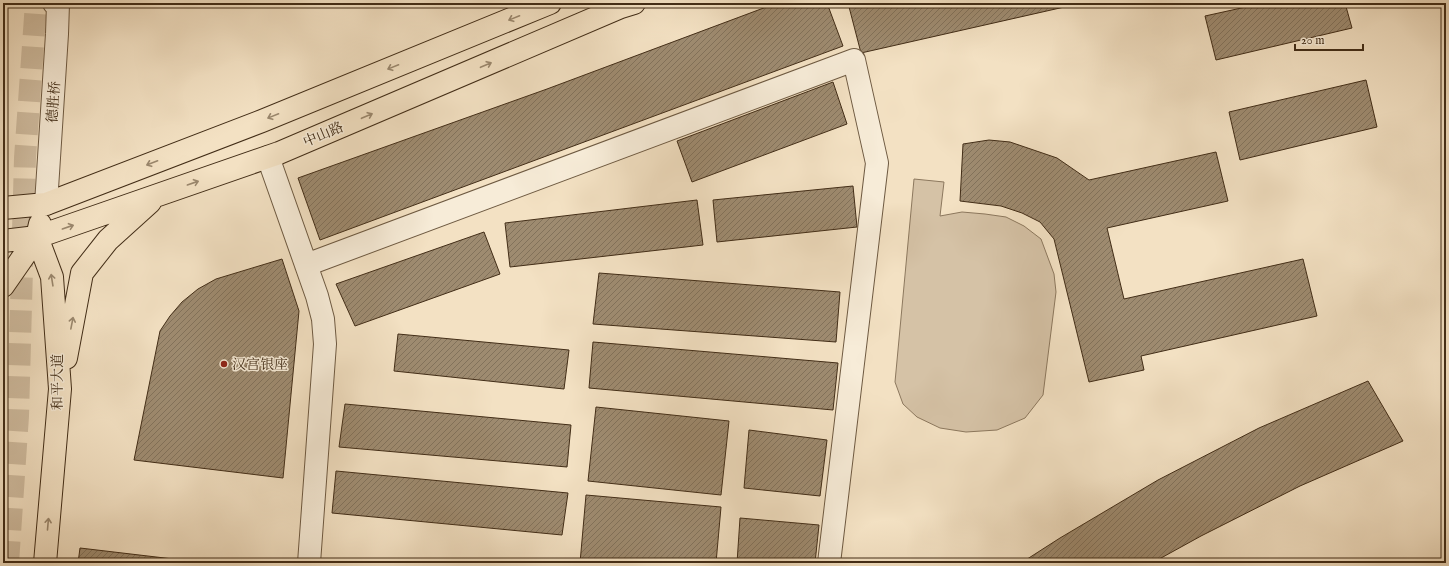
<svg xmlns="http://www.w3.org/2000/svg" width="1449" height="566" viewBox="0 0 1449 566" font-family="'IM FELL English','Noto Serif SC',serif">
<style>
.green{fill:#d5c2a6;stroke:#8c785e}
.building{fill:url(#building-hatch);stroke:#422d17}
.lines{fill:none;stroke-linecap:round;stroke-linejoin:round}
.primary-tunnel{stroke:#d0bda1;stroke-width:22;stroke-dasharray:22 11;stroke-linecap:butt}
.street-casing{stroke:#6e5a42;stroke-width:24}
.primary-casing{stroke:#422d17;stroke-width:24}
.street{stroke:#f7ecd8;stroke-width:22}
.primary{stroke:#f3e1c3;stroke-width:22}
.oneway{stroke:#9a876d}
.poi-dot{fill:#8f2418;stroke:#f7ecd8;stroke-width:1.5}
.labels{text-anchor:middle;stroke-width:3;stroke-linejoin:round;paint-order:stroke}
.street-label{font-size:14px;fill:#422d17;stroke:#f7ecd8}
.poi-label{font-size:14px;fill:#422d17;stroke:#f7ecd8;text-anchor:start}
</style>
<defs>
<pattern id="building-hatch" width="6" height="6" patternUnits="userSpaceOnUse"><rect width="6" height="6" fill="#9e8b70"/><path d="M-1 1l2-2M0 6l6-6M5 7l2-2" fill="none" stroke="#82725b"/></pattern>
</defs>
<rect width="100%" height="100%" fill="#f3e1c3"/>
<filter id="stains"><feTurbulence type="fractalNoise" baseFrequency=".005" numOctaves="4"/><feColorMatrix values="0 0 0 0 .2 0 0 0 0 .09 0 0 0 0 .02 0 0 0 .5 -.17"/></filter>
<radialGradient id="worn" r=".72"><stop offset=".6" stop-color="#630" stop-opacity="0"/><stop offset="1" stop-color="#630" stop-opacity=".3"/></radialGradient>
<path class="green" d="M914,179L944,182L940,216L962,212L985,214L1006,217L1024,226L1041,239L1054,274L1056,292L1043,395L1025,418L997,430L966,432L940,428L917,417L903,404L895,382Z"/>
<path class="building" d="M777,3H827L843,46L320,240L298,178L547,89Z
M848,3H1082L861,53Z
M1264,3H1345L1352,28L1216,60L1205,16Z
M1366,80L1377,127L1240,160L1229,112Z
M833,82L847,124L692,182L677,141Z
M989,140L1010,142L1057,158L1089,180L1216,152L1228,201L1107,228L1124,299L1303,259L1317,316L1141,356L1144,370L1089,382L1054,239L1040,222L1022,213L1001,206L960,201L963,144Z
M853,186L857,227L717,242L713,200Z
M697,200L703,245L510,267L505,223Z
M484,232L500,274L355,326L336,284Z
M282,259L299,311L283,478L134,460L160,331L170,316L182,302L198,289L216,279Z
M599,273L840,292L836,342L593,324Z
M398,334L569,350L564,389L394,371Z
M593,342L838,363L833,410L589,388Z
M1368,381L1403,441L1300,486L1201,536L1152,563H1021L1060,538L1158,480L1259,428Z
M345,404L571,425L567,467L339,447Z
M596,407L729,421L721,495L588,481Z
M749,430L827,440L820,496L744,488Z
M336,471L568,493L562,535L332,513Z
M586,495L721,507L716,563H580Z
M740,518L819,525L815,563H737Z
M80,548L190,561V563H78Z"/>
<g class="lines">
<path class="primary-tunnel" d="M8,563L18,416L25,158L36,3"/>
<g class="street-casing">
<path id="street" d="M268,157L317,296L323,319L325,344L309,563
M46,204L57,34L58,4L54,3
M306,265L854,60L877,163L829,563"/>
</g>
<g class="primary-casing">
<path id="primary" d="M3,208L46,204L262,121L550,3
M40,224L37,237L52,277L60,389L45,563
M3,241L37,237L279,153L621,7L634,3
M3,286L37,237
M66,358L82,273L108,240L150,202"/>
</g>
<use href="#street" class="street"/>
<use href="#primary" class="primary"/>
</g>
<defs><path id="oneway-shaft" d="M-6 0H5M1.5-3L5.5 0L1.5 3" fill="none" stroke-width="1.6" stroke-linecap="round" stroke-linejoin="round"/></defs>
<g class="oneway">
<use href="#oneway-shaft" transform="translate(514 18) rotate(158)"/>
<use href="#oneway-shaft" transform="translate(486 65) rotate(-23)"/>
<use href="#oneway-shaft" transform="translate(393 67) rotate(158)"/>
<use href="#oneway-shaft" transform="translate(273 116) rotate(158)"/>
<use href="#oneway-shaft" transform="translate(367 116) rotate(-23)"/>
<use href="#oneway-shaft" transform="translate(152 163) rotate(159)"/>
<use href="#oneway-shaft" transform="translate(193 183) rotate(-19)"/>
<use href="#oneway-shaft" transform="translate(68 227) rotate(-19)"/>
<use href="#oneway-shaft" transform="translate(52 280) rotate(-99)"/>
<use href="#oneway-shaft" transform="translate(72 323) rotate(-79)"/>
<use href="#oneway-shaft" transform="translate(48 524) rotate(-85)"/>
</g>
<circle class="poi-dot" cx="224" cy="364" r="4"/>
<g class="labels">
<g class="street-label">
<text transform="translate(53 102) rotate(-86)" y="5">德胜桥</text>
<text transform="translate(323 134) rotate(-23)" y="5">中山路</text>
<text transform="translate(57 382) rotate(-90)" y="5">和平大道</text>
</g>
<g class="poi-label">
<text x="232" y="369">汉宫银座</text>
</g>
</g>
<rect width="1449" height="566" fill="none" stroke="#f3e1c3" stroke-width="16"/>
<rect x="4" y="4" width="1441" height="558" fill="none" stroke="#422d17" stroke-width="2"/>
<rect x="8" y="8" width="1433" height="550" fill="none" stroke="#422d17"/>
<path d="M1295 44v6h68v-6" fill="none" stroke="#422d17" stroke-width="2"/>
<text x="1301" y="44" font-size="12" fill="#422d17" stroke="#f7ecd8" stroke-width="3" paint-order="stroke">20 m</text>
<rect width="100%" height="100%" filter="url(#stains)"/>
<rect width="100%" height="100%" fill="url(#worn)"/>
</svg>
